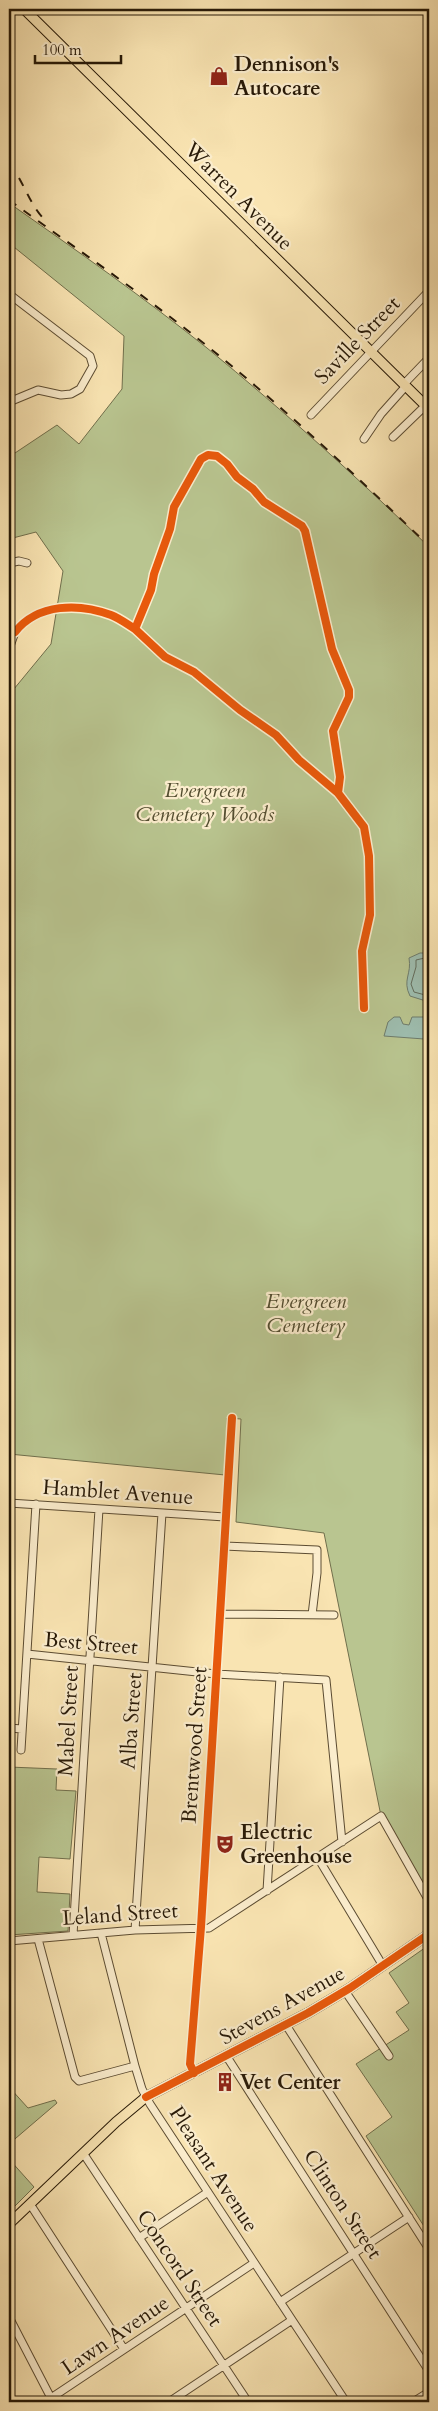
<svg xmlns="http://www.w3.org/2000/svg" width="438" height="2411" viewBox="0 0 438 2411" font-family="Cardo,serif">
<style>
.green{fill:#b9c590;stroke:#706f4c}
.water{fill:#9ebeb0;stroke:#6e7c6c}
.lines{fill:none;stroke-linecap:round;stroke-linejoin:round}
.shore{stroke:#626c5c;stroke-width:1}
.minor-casing{stroke:#5c4c32;stroke-width:9}
.major-casing{stroke:#271907;stroke-width:11}
.minor{stroke:#fbedcd;stroke-width:7}
.major{stroke:#f9e4b2;stroke-width:9}
.rail{stroke:#271907;stroke-width:2;stroke-dasharray:9 9;stroke-linecap:butt}
.cycleway-casing{stroke:#fbedcd;stroke-width:11}
.cycleway{stroke:#e8590c;stroke-width:8}
.labels{text-anchor:middle;stroke-width:4.5;stroke-linejoin:round;paint-order:stroke}
.poi-label{font-size:21px;font-weight:bold;fill:#271907;stroke:#fbedcd;text-anchor:start}
.street-label{font-size:21px;fill:#271907;stroke:#fbedcd}
.park-label{font-size:21px;font-style:italic;fill:#534d30;stroke:#fbedcd}
</style>
<rect width="100%" height="100%" fill="#f9e4b2"/>
<filter id="stains"><feTurbulence type="fractalNoise" baseFrequency=".004" numOctaves="4"/><feColorMatrix values="0 0 0 0 .2 0 0 0 0 .09 0 0 0 0 .02 0 0 0 .5 -.17"/></filter>
<radialGradient id="worn" r=".72"><stop offset=".6" stop-color="#630" stop-opacity="0"/><stop offset="1" stop-color="#630" stop-opacity=".3"/></radialGradient>
<path class="green" d="M9,203C76,250 143,297 207,348C284,411 358,478 429,547V1894L381,1816L324,1533L236,1522L241,1419L227,1418L225,1475L9,1454V695L51,644L63,571L36,532L9,539V457L57,425L79,444L122,389L124,336L9,243Z
M9,1767L57,1769L56,1790L76,1791L70,1859L39,1857L37,1892L70,1894L68,1931L9,1935Z
M429,1945V2234L366,2136L392,2117L356,2064L409,2030L396,2012L409,2003L389,1973Z
M9,2087L28,2108L55,2100L57,2103L9,2144Z
M9,2159L34,2187L9,2212Z"/>
<path class="water" d="M420,953H429V1002L410,996C402,980 412,974 409,958Z
M394,1017H400L403,1024L409,1025L412,1017H425L429,1022L427,1038L424,1039L384,1036L388,1022Z"/>
<g class="lines">
<path class="shore" d="M429,957L416,960V967L411,984L414,992L429,996"/>
<g class="minor-casing">
<path id="minor" d="M9,294L90,356L93,366L80,389L71,394L61,395L38,390L9,402
M404,384L429,358
M311,415L429,291
M393,437L425,406
M364,439L381,414L406,386
M9,563L19,561L27,563
M9,649L15,632
M9,1503L225,1517
M224,1546L317,1550V1573L312,1615
M221,1614L334,1615
M27,1654L216,1674L326,1680L342,1842
M9,1728L22,1729
M21,1750L36,1504
M318,1858L383,1966
M267,1891L280,1677
M135,1930L162,1513
M101,1933L135,2066L142,2089L150,2104L346,2402
M73,1935L99,1509
M38,1939L75,2077L79,2081L135,2066
M9,1941L135,1930L209,1928L381,1816L429,1901
M345,1991L389,2056
M286,2025L429,2249
M227,2057L429,2371
M194,2073L190,2064L201,1927L232,1418
M83,2153L248,2402
M30,2204L124,2349
M139,2238L208,2192
M280,2302L409,2217
M9,2317L51,2398
M45,2402L254,2263
M169,2402L292,2320
M413,2402L429,2392"/>
</g>
<g class="major-casing">
<path id="major" d="M24,9L429,409
M9,2224L116,2122L146,2097L308,2013L350,1988L429,1934"/>
</g>
<use href="#minor" class="minor"/>
<use href="#major" class="major"/>
<path class="rail" d="M9,163C24,181 29,205 46,221
M9,200C75,248 143,294 207,346C285,408 357,477 429,546"/>
<g class="cycleway-casing">
<path id="cycleway" d="M135,629L165,657L194,672L240,710L276,735L299,760L338,793
M15,632C38,603 79,603 111,615C119,618 127,624 135,629L151,590L154,574L170,529L174,507L201,459L208,455L217,456L227,464L237,477L253,489L264,502L302,526L305,531L332,649L349,690V697L333,731L340,777L338,793L364,827L369,856L370,915L362,951L364,1008
M194,2073L190,2064L201,1927L232,1418
M146,2097L308,2013L350,1988L429,1934"/>
</g>
<use href="#cycleway" class="cycleway"/>
</g>
<defs>
<g id="shop-bare" transform="scale(1.5)"><path d="M-5-2.5h2.3a2.7 3.5 0 0 1 5.4 0H5L5.5 6h-11ZM-1.5-2.5h3a1.5 2.3 0 0 0-3 0Z" fill="#8f2418" stroke="#fbedcd" stroke-width="2.5" paint-order="stroke"/></g>
<g id="theatre-bare" transform="scale(1.5)"><path d="M-5-5.5Q0-4 5-5.5V0Q5 5 0 6Q-5 5-5 0ZM-3.3-2.5H-1v1.5H-3.3ZM1-2.5H3.3v1.5H1ZM-2.8 1Q0 5.5 2.8 1Z" fill="#8f2418" stroke="#fbedcd" stroke-width="2.5" paint-order="stroke"/></g>
<g id="building-bare" transform="scale(1.5)"><path d="M-4-6H4V6H1V3H-1V6H-4ZM-2.5-4.3h1.7v1.8h-1.7ZM.8-4.3h1.7v1.8H.8ZM-2.5-1h1.7V.8h-1.7ZM.8-1h1.7V.8H.8Z" fill="#8f2418" stroke="#fbedcd" stroke-width="2.5" paint-order="stroke"/></g>
</defs>
<g fill-rule="evenodd">
<use href="#shop-bare" x="219" y="76"/>
<use href="#theatre-bare" x="225" y="1844"/>
<use href="#building-bare" x="225" y="2082"/>
</g>
<g class="labels">
<g class="poi-label">
<text x="234" y="71">Dennison's<tspan x="234" dy="24">Autocare</tspan></text>
<text x="240" y="1839">Electric<tspan x="240" dy="24">Greenhouse</tspan></text>
<text x="240" y="2089">Vet Center</text>
</g>
<g class="street-label">
<text transform="translate(239 196) rotate(45)" y="7">Warren Avenue</text>
<text transform="translate(357 340) rotate(-46)" y="7">Saville Street</text>
<text transform="translate(118 1492) rotate(4)" y="7">Hamblet Avenue</text>
<text transform="translate(91 1643) rotate(5)" y="7">Best Street</text>
<text transform="translate(68 1721) rotate(-87)" y="7">Mabel Street</text>
<text transform="translate(131 1721) rotate(-86)" y="7">Alba Street</text>
<text transform="translate(194 1745) rotate(-86)" y="7">Brentwood Street</text>
<text transform="translate(120 1914) rotate(-4)" y="7">Leland Street</text>
<text transform="translate(282 2005) rotate(-29)" y="7">Stevens Avenue</text>
<text transform="translate(214 2169) rotate(57)" y="7">Pleasant Avenue</text>
<text transform="translate(343 2204) rotate(57)" y="7">Clinton Street</text>
<text transform="translate(180 2268) rotate(56)" y="7">Concord Street</text>
<text transform="translate(115 2335) rotate(-34)" y="7">Lawn Avenue</text>
</g>
<g class="park-label">
<text x="205" y="797">Evergreen<tspan x="205" dy="24">Cemetery Woods</tspan></text>
<text x="306" y="1308">Evergreen<tspan x="306" dy="24">Cemetery</tspan></text>
</g>
</g>
<rect width="438" height="2411" fill="none" stroke="#f9e4b2" stroke-width="30"/>
<rect x="10" y="10" width="418" height="2391" fill="none" stroke="#271907" stroke-width="2.5"/>
<rect x="15" y="15" width="408" height="2381" fill="none" stroke="#271907"/>
<path d="M35 55v8h86v-8" fill="none" stroke="#271907" stroke-width="2.5"/>
<text x="42" y="55" font-size="15" fill="#271907" stroke="#fbedcd" stroke-width="4" paint-order="stroke">100 m</text>
<rect width="100%" height="100%" filter="url(#stains)"/>
<rect width="100%" height="100%" fill="url(#worn)"/>
</svg>
